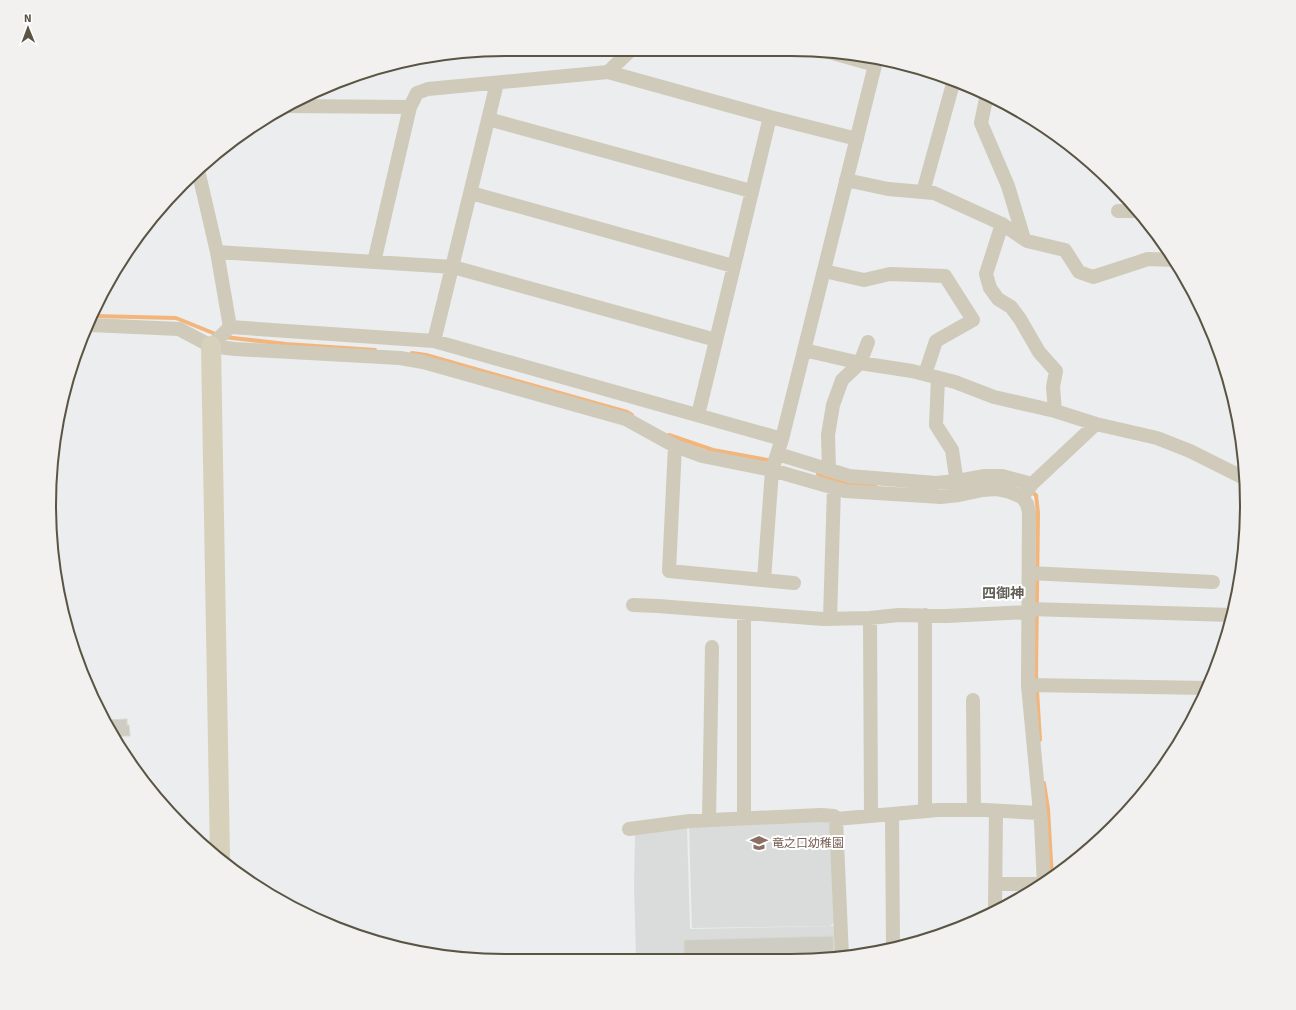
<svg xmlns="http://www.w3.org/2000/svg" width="1296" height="1010" viewBox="0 0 1296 1010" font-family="Signika,'Noto Sans JP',sans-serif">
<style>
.education{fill:#dadcdc}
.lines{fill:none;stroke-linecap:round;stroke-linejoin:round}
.stream{stroke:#f2b67d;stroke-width:4}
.building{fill:#cecdc4;stroke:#d8d8ce}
.street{stroke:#cfcaba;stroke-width:14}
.secondary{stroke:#d7d1bb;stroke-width:20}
.labels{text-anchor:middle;stroke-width:4;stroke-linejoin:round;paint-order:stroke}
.education-label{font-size:12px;fill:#785e54;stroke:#fff;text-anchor:start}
.quarter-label{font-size:14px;font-weight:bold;fill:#615f57;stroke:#fff}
.rim{fill:none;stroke:#5a5442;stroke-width:2}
</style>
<rect width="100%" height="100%" fill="#ebedee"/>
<path class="education" d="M830,820L834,923L830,926L692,928L689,826Z
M687,827L690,929L836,926L838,957H636L634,887L635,833Z"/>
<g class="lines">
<path class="stream" d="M94,316L176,318L218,335
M224,337L286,344L375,350
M412,353L426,355L627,412L632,415
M669,435L713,450L773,461
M818,474L847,484L875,485
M1029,491L1036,495L1038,513L1036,674L1040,740
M1044,783L1048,809L1052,878"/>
</g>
<path class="building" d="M127,719V725H129L130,736H115L107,720Z
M833,936L834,957H684V940Z"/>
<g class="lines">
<path class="street" d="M822,50L875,65
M608,72L632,49
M954,81L967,85
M987,94L981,123L1008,186L1024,239
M288,106L410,107L417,93L428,89L608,72L770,117L857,139
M488,119L751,191
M198,170L217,252L230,327L211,346
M846,180L888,189L934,193L1002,224L1027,241L1065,250L1079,272L1093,277L1148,259L1175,260
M923,192L954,80
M471,193L733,266
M1118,211H1139
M1002,224L986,274L990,288L998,299L1011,307L1020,319L1039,352L1056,371L1053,387L1055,411
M217,252L453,267L716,340
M374,262L410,107
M824,271L864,280L890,274L945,276L973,320L936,341L925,374
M90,325L179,329L211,346L235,349L400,358L423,362L626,419L675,446L702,456L772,470L845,491L941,497L959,495L983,490L996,489L1010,492L1022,497L1027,504L1029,512L1028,685L1041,823L1044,885
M230,327L434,341L782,439
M434,341L497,83
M804,350L860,363L912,371L955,382L994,397L1055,411L1096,424L1157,438L1190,451L1244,478
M938,378L936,425L952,450L958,490
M698,415L770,117
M675,446L669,571L794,583
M778,454L849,476L936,483L957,481L985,476H1002L1032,484
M829,470L828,435L833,405L842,380L860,363L868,342
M1026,492L1032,484L1096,424
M1029,573L1213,582
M764,580L772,470L782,439L876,61
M633,605L658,606L823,619L870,618L899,615L946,616L1029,612
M1029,609L1232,615
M744,613V818
M870,618L871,816
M830,619L834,488
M1028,685L1208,688
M973,700L974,810
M925,811V615
M892,814L893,947
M709,820L712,647
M629,829L690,821L821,815L834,816L836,819
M996,884H1044
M995,908L996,811
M842,957L836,819L938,810H985L1039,813"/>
<path class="secondary" d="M211,346L220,858"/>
</g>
<defs>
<g id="school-bare" transform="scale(1.38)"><path d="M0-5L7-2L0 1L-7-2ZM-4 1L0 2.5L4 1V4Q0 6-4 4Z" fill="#8d6e63" stroke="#fff" stroke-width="2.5" paint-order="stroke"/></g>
</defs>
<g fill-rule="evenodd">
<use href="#school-bare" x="759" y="843"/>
</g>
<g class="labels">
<g class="education-label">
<text x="772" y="847">竜之口幼稚園</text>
</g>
<g class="quarter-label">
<text x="1003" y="598">四御神</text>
</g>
</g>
<path d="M0 0H1296V1010H0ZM505 56H791A449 449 0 0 1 1240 505V505A449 449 0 0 1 791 954H505A449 449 0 0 1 56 505V505A449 449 0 0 1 505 56Z" fill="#f2f1f0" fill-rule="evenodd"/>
<path class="rim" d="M505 56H791A449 449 0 0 1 1240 505V505A449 449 0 0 1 791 954H505A449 449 0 0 1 56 505V505A449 449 0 0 1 505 56Z"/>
<g transform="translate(28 28) rotate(359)" stroke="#ffffff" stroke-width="3" paint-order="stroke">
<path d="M0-3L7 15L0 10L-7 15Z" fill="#5a5442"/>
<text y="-6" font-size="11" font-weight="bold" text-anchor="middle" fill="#5a5442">N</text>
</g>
</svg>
